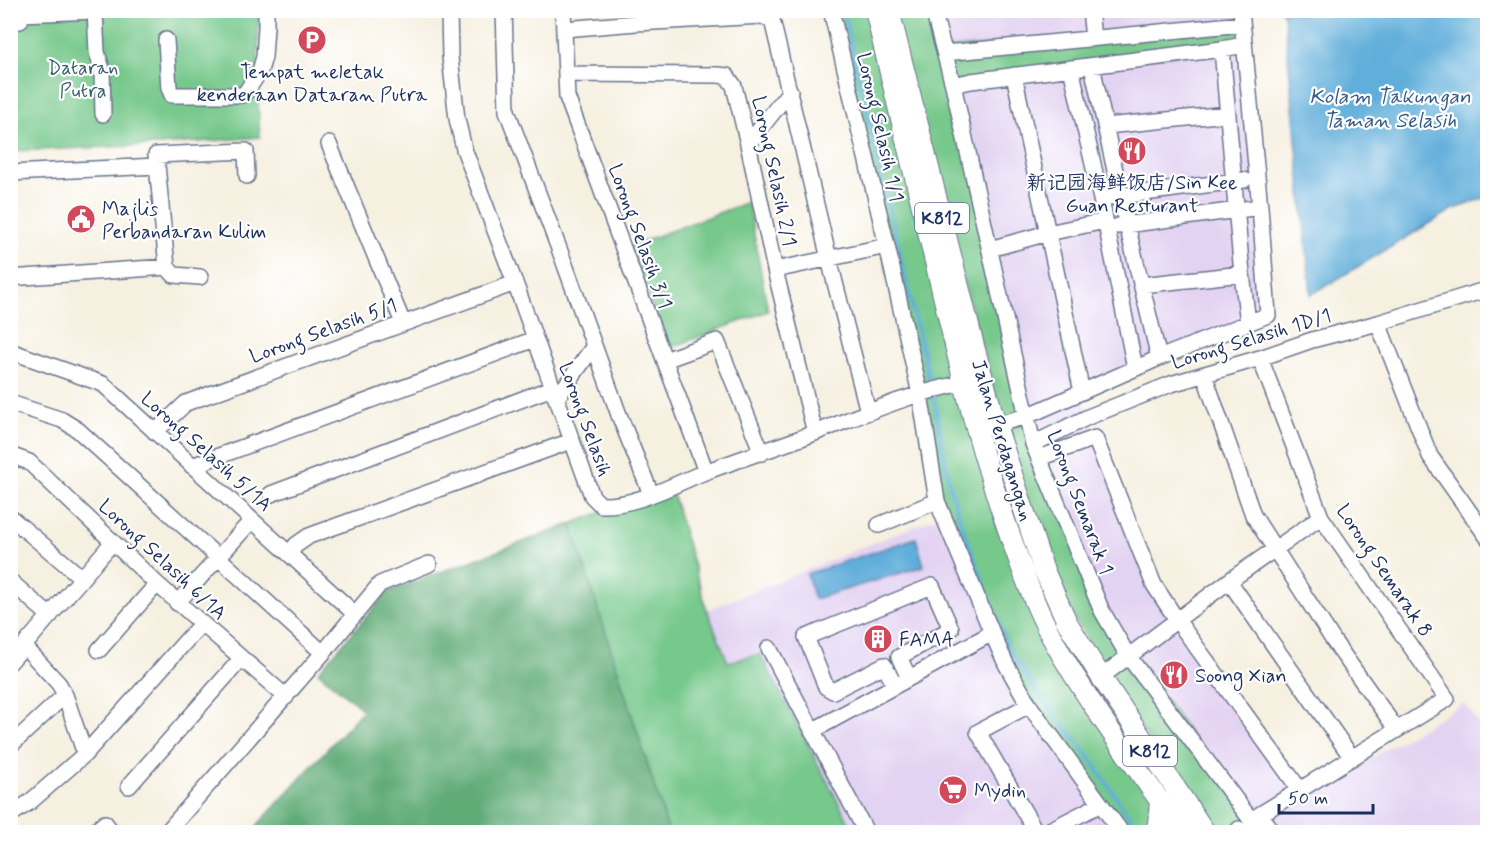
<svg xmlns="http://www.w3.org/2000/svg" width="1498" height="843" viewBox="0 0 1498 843" font-family="Mynerve,'LXGW WenKai TC',sans-serif">
<style>
.built{fill:#e3d3f2}
.green{fill:#76c88b;stroke:#487c74;stroke-width:1.5}
.forest{fill:#60ac77;stroke:#3e6e6a;stroke-width:1.5}
.water{fill:#61aeda;stroke:#3e6e9c;stroke-width:1.5}
.lines{fill:none;stroke-linecap:round;stroke-linejoin:round}
.stream{stroke:#61aeda;stroke-width:4}
.minor-casing{stroke:#68738c;stroke-width:18}
.major-casing{stroke:#68738c;stroke-width:22}
.minor{stroke:#fff;stroke-width:15}
.major{stroke:#fff;stroke-width:20}
.labels{text-anchor:middle;stroke-width:4.5;stroke-linejoin:round;paint-order:stroke}
.shield{fill:#fff;stroke:#5f6d8e;stroke-width:1.5}
.shield-label{font-size:18px;font-weight:bold;fill:#1b2f5e}
.park-label{font-size:20px;fill:#365d6c;stroke:#fff}
.poi-label{font-size:20px;fill:#1b2f5e;stroke:#fff;text-anchor:start}
.street-label{font-size:20px;fill:#1b2f5e;stroke:#fff}
.water-label{font-size:21px;font-style:italic;fill:#345b89;stroke:#fff}
</style>
<rect width="100%" height="100%" fill="#fff"/>
<filter id="ink" filterUnits="userSpaceOnUse"><feTurbulence type="fractalNoise" baseFrequency=".0167" numOctaves="2"/><feDisplacementMap in="SourceGraphic" scale="12" xChannelSelector="R" yChannelSelector="G"/><feConvolveMatrix kernelMatrix="1 2 1 2 8 2 1 2 1" color-interpolation-filters="sRGB"/></filter>
<filter id="wash" filterUnits="userSpaceOnUse"><feTurbulence type="fractalNoise" baseFrequency=".008" numOctaves="4" result="noise"/><feDisplacementMap in="SourceGraphic" scale="24" xChannelSelector="R" yChannelSelector="G"/><feGaussianBlur stdDeviation="1.35" result="paint"/><feColorMatrix in="noise" values="0 0 0 0 0 0 0 0 0 0 0 0 0 0 0 0 0 1.4 0 .05"/><feComposite in="paint" operator="in"/></filter>
<g filter="url(#wash)">
<rect width="100%" height="100%" fill="#f6f0e0"/>
<path class="built" d="M889,11H1241L1268,315L1082,392L1095,438L1175,619L1300,790L1251,820L1101,677Z
M952,511L1131,832H854L760,654L729,662L707,610Z
M1464,703L1487,735V832H1246Z"/>
<path class="green" d="M10,11H259L257,85L260,137L160,145L11,151Z
M831,11H875L1026,583L1160,800L1155,832H1117L1029,705L937,501Z
M889,11H933L943,49L1242,24L1244,45L953,85L1033,444L1101,609L1251,820L1235,832H1205L1043,568Z
M748,202L768,311L667,349L630,246Z
M670,486L707,610L728,662L760,654L854,832H669L571,524Z"/>
<path class="forest" d="M571,524L669,832H251L363,710L318,672L389,591Z"/>
<path class="water" d="M1281,11H1487V197L1452,210L1311,295L1284,15Z
M916,538L924,566L814,599L807,574Z"/>
<g class="lines">
<path class="stream" d="M843,10L931,387
M933,394L950,487L962,526L1008,648L1037,692L1087,754L1139,831"/>
</g>
</g>
<g filter="url(#ink)">
<g class="lines">
<g class="minor-casing">
<path id="minor" d="M449,10L450,57L457,119L464,149L515,283L592,496L601,505C637,506 672,485 705,472C740,459 777,447 812,434C862,415 911,393 964,383
M504,10L507,111L564,262L619,415L651,494
M563,10L567,97L706,472
M831,10L887,246L920,394L937,501L992,633L1006,664L1029,705L1119,829L1117,832
M933,10L953,85L1033,444L1101,609L1128,656L1251,820L1447,699L1321,517L1260,358
M1090,10L1093,38
M10,22L20,21V14L95,11L97,52L102,69L103,114
M564,29L636,23L762,16L772,20L829,259L868,412
M166,40L169,88L172,95H242L246,92L260,71L264,57L266,27V10
M1222,49L1242,274L1248,323
M945,53L1242,24
M1092,66L1127,225L1159,358
M1071,68L1101,199L1135,368
M566,74L718,75L727,76L734,86L748,144L775,270L815,433
M1014,75L1082,392
M953,85L971,81L1222,49L1244,45
M1106,126L1228,114
M329,144L403,323
M748,144L790,91
M10,173L157,166
M1113,197L1244,180
M1118,226L1260,207
M990,249L1048,233L1105,221
M775,270L887,246
M200,277L174,275L167,267L156,155L246,151L247,176
M10,278L167,267
M1141,285L1242,274
M1378,323L1430,456L1488,538
M10,351L103,384L355,614
M665,360L717,341L762,453
M1204,374L1253,515L1335,643L1397,730
M556,399L594,346
M10,403L62,420L78,430L323,653
M988,427L1027,416L1159,358L1268,315L1260,207L1241,10
M155,432L186,403L515,283
M1033,444L1088,417L1171,384L1260,358L1312,340L1378,323L1488,289
M10,455L29,462L157,584L286,697
M1039,458L1095,438L1154,585L1177,620L1300,790
M192,466L535,339
M271,494L552,388
M10,517L82,578
M879,525L937,501
M289,554L296,545L309,536L571,441
M10,581L50,616
M1229,581L1352,758
M177,603L252,520
M24,646L59,684L65,695L85,754
M769,648L866,832
M99,650L157,584
M10,662L112,543
M1101,677L1229,581L1321,517
M895,686L884,665L833,691L826,687L806,637L932,586L951,629L899,657L909,678
M1029,705L978,732L1036,832
M812,731L992,633
M10,746L65,695
M129,786L241,659
M10,815L30,802L85,754L201,624
M1261,815L1273,832
M1239,829L1241,832
M94,832L105,823L112,832
M167,832L323,653L380,584L429,564
M1046,832L1101,804"/>
</g>
<g class="major-casing">
<path id="major" d="M875,10L964,383C977,434 992,485 1010,535C1022,569 1034,604 1051,636C1089,705 1137,768 1182,832
M889,10L975,350L996,425L1043,568L1067,622L1101,677L1205,832
M1155,832L1158,824L1160,800"/>
</g>
<use href="#minor" class="minor"/>
<use href="#major" class="major"/>
</g>
</g>
<defs>
<g id="parking-disc" transform="scale(1.5)"><circle r="9.5" fill="#d1495b" stroke="#fff"/><path d="M-3.5-5.5H1a3.5 3.5 0 0 1 0 7H-1V5.5H-3.5ZM-1-3.4V-.6H.8a1.4 1.4 0 0 0 0-2.8Z" fill="#fff"/></g>
<g id="restaurant-disc" transform="scale(1.5)"><circle r="9.5" fill="#d1495b" stroke="#fff"/><path d="M-5-6h1v4h1v-4h1v4h1v-4h1v5L-1.5 .5V6h-2V.5L-5-1ZM5-6V6H3V1.5H1.5Q1.5-4 5-6Z" fill="#fff"/></g>
<g id="civic-disc" transform="scale(1.5)"><circle r="9.5" fill="#d1495b" stroke="#fff"/><path d="M-.6-6.5H3V-4.5H.6V-3L4-1V1h2V6H-6V1h2V-1L-.6-3ZM-1.2 2.5V6h2.4V2.5Z" fill="#fff"/></g>
<g id="building-disc" transform="scale(1.5)"><circle r="9.5" fill="#d1495b" stroke="#fff"/><path d="M-4-6H4V6H1V3H-1V6H-4ZM-2.5-4.3h1.7v1.8h-1.7ZM.8-4.3h1.7v1.8H.8ZM-2.5-1h1.7V.8h-1.7ZM.8-1h1.7V.8H.8Z" fill="#fff"/></g>
<g id="supermarket-disc" transform="scale(1.5)"><circle r="9.5" fill="#d1495b" stroke="#fff"/><path d="M-6-5.5h2.5l.6 2H6L4.5 2H-2.5L-4.4-4H-6ZM-1.5 3.2a1.3 1.3 0 1 0 .1 0ZM3 3.2a1.3 1.3 0 1 0 .1 0Z" fill="#fff"/></g>
</defs>
<g fill-rule="evenodd">
<use href="#parking-disc" x="312" y="40"/>
<use href="#restaurant-disc" x="1132" y="151"/>
<use href="#civic-disc" x="81" y="219"/>
<use href="#building-disc" x="878" y="639"/>
<use href="#restaurant-disc" x="1174" y="675"/>
<use href="#supermarket-disc" x="953" y="790"/>
</g>
<g class="labels">
<g class="shield">
<rect x="915" y="203" width="54" height="30" rx="4.5"/>
<rect x="1123" y="736" width="54" height="30" rx="4.5"/>
</g>
<g class="shield-label">
<text x="942" y="224">K812</text>
<text x="1150" y="757">K812</text>
</g>
<g class="park-label">
<text x="83" y="74">Dataran<tspan x="83" dy="23">Putra</tspan></text>
</g>
<g class="poi-label">
<text x="312" y="78" text-anchor="middle">Tempat meletak<tspan x="312" dy="23">kenderaan Dataran Putra</tspan></text>
<text x="1132" y="189" text-anchor="middle">新记园海鲜饭店/Sin Kee<tspan x="1132" dy="23">Guan Resturant</tspan></text>
<text x="102" y="215">Majlis<tspan x="102" dy="23">Perbandaran Kulim</tspan></text>
<text x="899" y="646">FAMA</text>
<text x="1195" y="682">Soong Xian</text>
<text x="974" y="797">Mydin</text>
</g>
<g class="street-label">
<text transform="translate(881 127) rotate(77)" y="7">Lorong Selasih 1/1</text>
<text transform="translate(775 171) rotate(78)" y="7">Lorong Selasih 2/1</text>
<text transform="translate(641 236) rotate(70)" y="7">Lorong Selasih 3/1</text>
<text transform="translate(323 330) rotate(-20)" y="7">Lorong Selasih 5/1</text>
<text transform="translate(1251 338) rotate(-17)" y="7">Lorong Selasih 1D/1</text>
<text transform="translate(586 419) rotate(70)" y="7">Lorong Selasih</text>
<text transform="translate(1003 440) rotate(73)" y="7">Jalan Perdagangan</text>
<text transform="translate(207 451) rotate(42)" y="7">Lorong Selasih 5/1A</text>
<text transform="translate(1081 502) rotate(69)" y="7">Lorong Semarak 1</text>
<text transform="translate(163 559) rotate(43)" y="7">Lorong Selasih 6/1A</text>
<text transform="translate(1385 570) rotate(56)" y="7">Lorong Semarak 8</text>
</g>
<g class="water-label">
<text x="1390" y="103">Kolam Takungan<tspan x="1390" dy="24">Taman Selasih</tspan></text>
</g>
</g>
<rect width="1498" height="843" fill="none" stroke="#fff" stroke-width="36"/>
<path d="M1279 804v9h94v-9" fill="none" stroke="#1b2f5e" stroke-width="3"/>
<text x="1288" y="804" font-size="18" fill="#1b2f5e" stroke="#ffffff" stroke-width="4.5" paint-order="stroke">50 m</text>
</svg>
